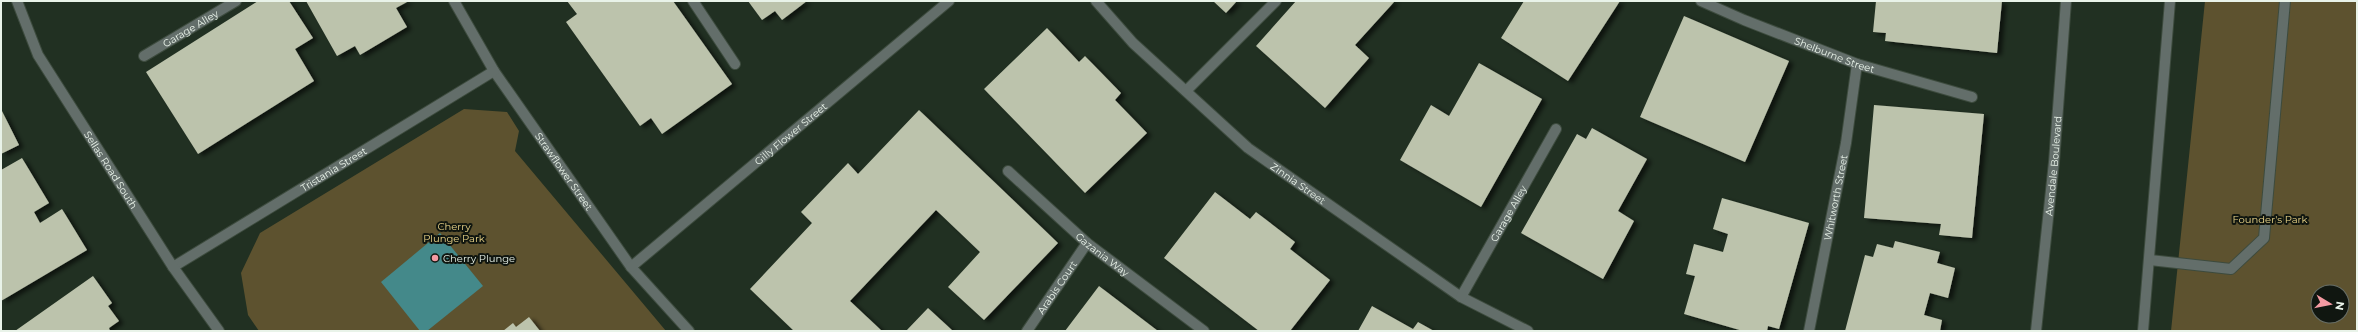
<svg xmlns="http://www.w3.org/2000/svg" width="2358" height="332" viewBox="0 0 2358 332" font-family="Montserrat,sans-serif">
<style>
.green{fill:#5d522f;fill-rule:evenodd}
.water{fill:#44898a}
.building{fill:#bcc3ac;filter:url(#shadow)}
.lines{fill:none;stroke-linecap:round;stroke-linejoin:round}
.service-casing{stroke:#3d4b3e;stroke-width:12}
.minor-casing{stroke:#3d4b3e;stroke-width:12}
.tertiary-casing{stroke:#3d4b3e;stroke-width:12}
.service{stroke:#636e6a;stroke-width:10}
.minor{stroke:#636e6a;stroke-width:10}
.tertiary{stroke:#636e6a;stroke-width:10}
.poi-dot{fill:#f49aa2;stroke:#101610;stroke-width:1.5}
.labels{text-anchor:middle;stroke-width:4;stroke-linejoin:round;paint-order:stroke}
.street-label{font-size:10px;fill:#e9f3e9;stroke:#101610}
.park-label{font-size:10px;fill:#efd88b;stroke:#101610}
.poi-label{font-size:10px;fill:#e9f3e9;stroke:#101610;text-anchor:start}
</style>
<defs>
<filter id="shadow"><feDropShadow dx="4.5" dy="2.5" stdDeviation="2" flood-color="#0009"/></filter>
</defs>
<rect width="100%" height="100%" fill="#213022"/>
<path class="green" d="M2205,1H2357V331H2171ZM2318,292H2342V316H2318Z
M464,109L507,112L519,131L515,151L666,331H259L248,315L241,273L260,233Z"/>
<path class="water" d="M440,233L483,286L427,331H420L381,282Z"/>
<path class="building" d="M258,1H289L313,38L295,49L314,81L198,154L146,72Z
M306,1H409L396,8L407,27L360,55L355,46L337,56Z
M567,1H673L732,84L662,134L651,118L640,126L566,22L577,14Z
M748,1H807L782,20L775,11L762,20Z
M1213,1H1237L1226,13Z
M1296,1H1395L1355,45L1369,58L1325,108L1256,46Z
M1524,1H1620L1568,81L1501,38Z
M1876,1H2002L1997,53L1885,41L1886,33L1873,32Z
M1684,16L1789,61L1745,162L1640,117Z
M1047,28L1079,62L1085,56L1121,93L1115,100L1147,133L1085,193L984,89Z
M1479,63L1542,99L1481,207L1400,160L1431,105L1449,116Z
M1874,105L1984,114L1972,238L1939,235L1941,224L1864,218Z
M1,109L19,145L1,154Z
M919,110L1058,243L984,320L948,287L980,252L936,210L850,301L882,331H794L750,289L812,223L801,212L848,163L858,174Z
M1592,128L1647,159L1618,211L1634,221L1603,279L1521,233L1577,134L1586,139Z
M22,158L49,203L34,212L40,223L62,209L87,250L1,301V170Z
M1215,192L1250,219L1256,212L1295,242L1290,249L1330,280L1290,331H1259L1164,258Z
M1722,198L1809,223L1779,329L1768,326L1767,331H1743L1684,314L1695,276L1686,274L1694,244L1723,252L1728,234L1713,229Z
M1895,241L1940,252L1937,263L1955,268L1948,298L1930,293L1924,315L1942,320L1940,331H1845L1865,255L1873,257L1877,244L1893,248Z
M93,276L112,303L108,306L119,321L109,328L110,331H15Z
M1099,286L1158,331H1065Z
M1372,306L1413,329L1418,322L1434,331H1358Z
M928,308L953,331H906Z
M529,317L540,331H503L513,323L516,327Z"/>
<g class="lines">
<g class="service-casing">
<path id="service" d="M2150,260L2231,269L2264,238L2285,1"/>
</g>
<g class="minor-casing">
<g id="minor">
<path id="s1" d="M454,1L494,71L631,267L689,331"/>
<path d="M693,1L735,64"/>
<path id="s2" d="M1096,1L1133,43L1248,148L1461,297L1528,331"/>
<path id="s3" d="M1701,1L1744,20L1857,64L1972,97"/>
<path id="s4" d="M144,56L236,1"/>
<path d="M1186,91L1276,1"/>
<path id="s5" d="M1008,171L1087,243L1204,331"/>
<path id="s6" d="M173,267L494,71"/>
<path id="s7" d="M631,267L949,1"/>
<path id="s8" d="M1461,297L1556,129"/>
<path id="s9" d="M1027,331L1087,243"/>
<path id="s10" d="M1809,331L1846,143L1857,64"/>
</g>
</g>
<g class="tertiary-casing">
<g id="tertiary">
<path id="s11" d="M17,1L38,55L173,267L219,331"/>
<path id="s12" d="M2036,331L2054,162L2066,1"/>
<path d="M2143,331L2170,1"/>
</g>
</g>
<use href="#service" class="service"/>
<use href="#minor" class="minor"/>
<use href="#tertiary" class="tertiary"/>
</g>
<circle class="poi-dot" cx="435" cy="258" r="4"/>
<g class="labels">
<g class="street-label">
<text dy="4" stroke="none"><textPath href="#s4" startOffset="54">Garage Alley</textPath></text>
<text dy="4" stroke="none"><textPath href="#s3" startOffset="144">Shelburne Street</textPath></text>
<text dy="4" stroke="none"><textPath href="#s7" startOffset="208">Gilly Flower Street</textPath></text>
<text dy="4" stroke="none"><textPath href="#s12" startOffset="166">Avendale Boulevard</textPath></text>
<text dy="4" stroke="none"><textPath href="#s11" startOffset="194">Sellas Road South</textPath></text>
<text dy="4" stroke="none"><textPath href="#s6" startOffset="188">Tristania Street</textPath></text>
<text dy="4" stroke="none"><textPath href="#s1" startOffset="203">Strawflower Street</textPath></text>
<text dy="4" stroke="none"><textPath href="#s2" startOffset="273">Zinnia Street</textPath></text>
<text dy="4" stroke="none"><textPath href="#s10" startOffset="136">Whitworth Street</textPath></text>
<text dy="4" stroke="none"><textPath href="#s8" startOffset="96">Garage Alley</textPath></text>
<text dy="4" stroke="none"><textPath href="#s5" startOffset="126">Gazania Way</textPath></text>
<text dy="4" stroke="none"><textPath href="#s9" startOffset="53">Arabis Court</textPath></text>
</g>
<g class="park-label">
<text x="2270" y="223">Founder's Park</text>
<text x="454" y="230">Cherry<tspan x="454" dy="12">Plunge Park</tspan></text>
</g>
<g class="poi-label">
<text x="443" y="262">Cherry Plunge</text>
</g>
</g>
<rect width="2358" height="332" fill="none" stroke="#e9f3e9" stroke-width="4"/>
<g transform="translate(2330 304) rotate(100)"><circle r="19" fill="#101610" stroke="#676e67"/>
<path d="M0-3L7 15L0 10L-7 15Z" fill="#f49aa2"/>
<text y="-6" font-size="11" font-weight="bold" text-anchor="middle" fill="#e9f3e9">N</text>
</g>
</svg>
